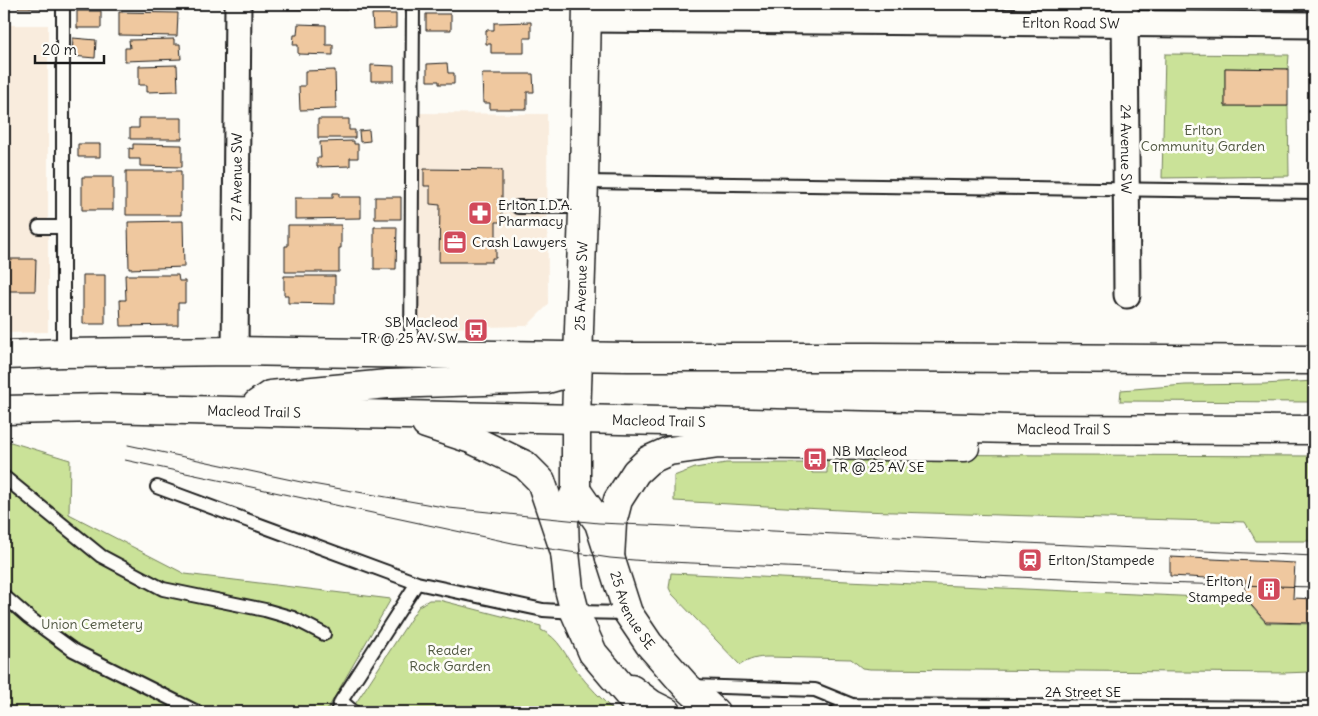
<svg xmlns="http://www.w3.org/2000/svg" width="1318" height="716" viewBox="0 0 1318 716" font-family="Delius,sans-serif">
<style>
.built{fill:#f9ecdd}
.green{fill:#cae298;stroke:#737f5a}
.building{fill:#efc89f;stroke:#1c1c1c}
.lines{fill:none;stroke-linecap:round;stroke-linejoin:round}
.lane-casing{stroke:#1c1c1c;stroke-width:16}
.street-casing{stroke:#1c1c1c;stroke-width:29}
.secondary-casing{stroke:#1c1c1c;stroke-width:31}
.primary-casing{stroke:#1c1c1c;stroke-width:31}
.lane{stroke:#fdfcf7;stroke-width:12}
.street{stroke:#fdfcf7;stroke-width:25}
.secondary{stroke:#fdfcf7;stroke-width:28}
.primary{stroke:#fdfcf7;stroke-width:28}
.tram{stroke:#1c1c1c;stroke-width:1}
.labels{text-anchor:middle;stroke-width:5;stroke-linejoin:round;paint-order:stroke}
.street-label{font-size:14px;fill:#1c1c1c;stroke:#fdfcf7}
.park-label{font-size:14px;fill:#505741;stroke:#fdfcf7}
.poi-label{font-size:14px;fill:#1c1c1c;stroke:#fdfcf7;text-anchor:start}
</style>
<rect width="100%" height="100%" fill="#fdfcf7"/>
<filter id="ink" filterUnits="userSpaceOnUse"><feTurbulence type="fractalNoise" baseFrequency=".02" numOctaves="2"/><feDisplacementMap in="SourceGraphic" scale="10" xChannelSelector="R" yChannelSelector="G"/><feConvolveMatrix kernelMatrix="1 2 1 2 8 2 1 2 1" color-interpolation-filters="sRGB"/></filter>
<g filter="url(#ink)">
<path class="built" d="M4,25H48V332L4,333Z
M411,113L547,114L548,305L527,326L404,329Z"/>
<path class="green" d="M1165,54L1289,55L1288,69L1225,68V106H1288L1289,176L1162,178Z
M1314,381V402L1120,401L1121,390L1185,385L1264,384Z
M4,440L70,460L69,514L185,574L391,599L326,712H4Z
M827,454L1314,456V541H1256L1245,522L859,511L674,501V476L695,468L726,463H812V473H827Z
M671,573L1245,599L1266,623L1314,624V669L1309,672L1284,673L870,669L862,668L851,659L769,657C757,657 750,659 740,665L672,594L669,588Z
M429,600H439L541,626V630C559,637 566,657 577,671C588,686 602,699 615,712H350L419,606Z"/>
<path class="building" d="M18,4H52V8H18Z
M287,4H347V10L287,9Z
M374,4H399V9H374Z
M77,11H101V28H77Z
M119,12L178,13L177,36L119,35Z
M372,14H396V28L373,29Z
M426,14H451V30H426Z
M531,22V38H524V53H491V44H486V30H494V23Z
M298,24L326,25V45H333V55L298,54V45H293L294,35H297Z
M73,38L96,40L95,58L72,56Z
M174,39V44H180L181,59L125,61V48H130L129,40Z
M447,63L448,73H454V84H439V81H427V64Z
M177,65L178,91L147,92V85H139V66Z
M371,65L394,66V81H371Z
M1225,68L1288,69V106H1225Z
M335,70L336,109L300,110L299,86H305V71Z
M482,74H533L534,92H527V109H490V103H483Z
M139,118H182V139H130V128H139Z
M318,119H349V130H355V138H318Z
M369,130L370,141L360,142L359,131Z
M354,141V144H358V158H350V166L317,167V158H321L320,142Z
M78,144H100V157H78Z
M133,144L182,145V167L140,166V159H129V148L133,149Z
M424,169L502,170V222H496V258H492V262H439L440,205L430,204V186H424Z
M126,171H181V215H126Z
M82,177H113V210H82Z
M333,193H339V197H361V218L295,219V198H333Z
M375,197H401V219H375Z
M183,221L184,267L129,269L128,222Z
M288,225H341V248H339V272H285V246H288Z
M374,227H397L396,269H374Z
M4,259H36L35,291H4Z
M83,275H105V324H83Z
M125,275H178L179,281H185V303H178V325L121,326L120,300H126Z
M284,276H335V304L288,303V295H284Z
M1170,557L1295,563L1293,598L1314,599V623L1266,622L1245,598V580L1170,576Z"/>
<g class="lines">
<g class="lane-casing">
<path id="lane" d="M584,182L1314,192
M518,207H583
M39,227H63
M63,353V4
M411,354L413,4
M4,477L101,556L163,589L265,610L293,618L324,634
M157,487L417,583L543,610L575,612L628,613
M4,596L28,617L73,650L197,712
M691,686L815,690L852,705L1314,708
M341,701L354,712
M337,712L341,701L417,583
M836,712L852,705"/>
</g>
<g class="street-casing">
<g id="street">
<path id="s1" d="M1125,4L1127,295"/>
<path id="s2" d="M587,19L1314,25"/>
<path id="s3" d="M235,351L238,4"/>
</g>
</g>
<g class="secondary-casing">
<g id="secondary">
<path d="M587,4L584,182L576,418V490L564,519L565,552L569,589L575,612L593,653L643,712"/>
<path id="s4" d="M576,490L599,523L628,613L649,644L686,686L715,712"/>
<path d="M631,689L651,704L667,712"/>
</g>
</g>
<g class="primary-casing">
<g id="primary">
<path d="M4,355L63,353L235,351L628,357H872L1314,360"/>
<path d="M257,404L270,395L388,384L547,379L565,374L578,357"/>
<path id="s5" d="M4,410L101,408L1013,429L1314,430"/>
<path d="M426,424L471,439L525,465L541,481L565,552"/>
<path d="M610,558L612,523L618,500L636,472L649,460L669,451L719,444L965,447"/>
</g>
</g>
<use href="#lane" class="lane"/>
<use href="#street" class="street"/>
<use href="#secondary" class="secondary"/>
<use href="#primary" class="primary"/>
<path class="tram" d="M128,445L301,482L449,508L538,517L599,523L669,526L981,541L1314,556
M125,460L517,544L610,558L646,561L1155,583L1314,587"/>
</g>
</g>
<defs>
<g id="pharmacy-square" transform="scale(1.25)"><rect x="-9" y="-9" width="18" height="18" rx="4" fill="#d1495b" stroke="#fdfcf7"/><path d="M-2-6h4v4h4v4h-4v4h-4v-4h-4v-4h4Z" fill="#fff"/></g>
<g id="office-square" transform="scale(1.25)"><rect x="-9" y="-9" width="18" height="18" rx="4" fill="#d1495b" stroke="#fdfcf7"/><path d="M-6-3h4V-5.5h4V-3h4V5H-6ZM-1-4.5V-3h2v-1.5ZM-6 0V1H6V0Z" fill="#fff"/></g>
<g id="bus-square" transform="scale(1.25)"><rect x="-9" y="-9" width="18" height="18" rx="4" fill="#d1495b" stroke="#fdfcf7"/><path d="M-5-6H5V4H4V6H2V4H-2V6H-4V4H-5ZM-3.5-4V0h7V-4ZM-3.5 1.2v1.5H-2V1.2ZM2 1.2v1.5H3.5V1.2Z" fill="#fff"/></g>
<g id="station-square" transform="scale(1.25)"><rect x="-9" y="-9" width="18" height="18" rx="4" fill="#d1495b" stroke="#fdfcf7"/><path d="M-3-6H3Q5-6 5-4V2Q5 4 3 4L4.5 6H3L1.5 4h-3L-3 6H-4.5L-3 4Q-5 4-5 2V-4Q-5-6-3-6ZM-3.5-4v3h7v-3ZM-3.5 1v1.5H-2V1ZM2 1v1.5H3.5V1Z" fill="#fff"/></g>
<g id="building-square" transform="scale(1.25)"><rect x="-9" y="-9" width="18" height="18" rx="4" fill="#d1495b" stroke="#fdfcf7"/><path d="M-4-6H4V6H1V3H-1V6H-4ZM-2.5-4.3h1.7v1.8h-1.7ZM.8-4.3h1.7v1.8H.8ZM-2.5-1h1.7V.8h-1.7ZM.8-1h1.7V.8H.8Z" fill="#fff"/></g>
</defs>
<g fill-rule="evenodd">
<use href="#pharmacy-square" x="480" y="213"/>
<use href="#office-square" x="455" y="242"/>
<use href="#bus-square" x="476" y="330"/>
<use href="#bus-square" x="815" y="459"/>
<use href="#station-square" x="1030" y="560"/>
<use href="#building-square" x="1269" y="589"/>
</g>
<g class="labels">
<g class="street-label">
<text dy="5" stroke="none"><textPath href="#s2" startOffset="484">Erlton Road SW</textPath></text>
<text dy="5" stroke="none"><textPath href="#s1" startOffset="145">24 Avenue SW</textPath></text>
<text dy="5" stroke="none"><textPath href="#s3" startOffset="174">27 Avenue SW</textPath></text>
<text transform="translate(581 286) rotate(-88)" y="5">25 Avenue SW</text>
<text dy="5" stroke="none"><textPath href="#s5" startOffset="250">Macleod Trail S</textPath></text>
<text dy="5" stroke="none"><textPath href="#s5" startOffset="655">Macleod Trail S</textPath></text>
<text dy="5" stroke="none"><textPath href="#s5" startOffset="1060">Macleod Trail S</textPath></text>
<text dy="5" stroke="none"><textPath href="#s4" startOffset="134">25 Avenue SE</textPath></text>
<text x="1083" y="697">2A Street SE</text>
</g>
<g class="park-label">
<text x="1203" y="135">Erlton<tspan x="1203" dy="16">Community Garden</tspan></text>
<text x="92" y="629">Union Cemetery</text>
<text x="450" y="655">Reader<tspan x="450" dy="16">Rock Garden</tspan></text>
</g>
<g class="poi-label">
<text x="498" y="210">Erlton I.D.A.<tspan x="498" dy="16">Pharmacy</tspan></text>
<text x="472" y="247">Crash Lawyers</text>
<text x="458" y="327" text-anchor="end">SB Macleod<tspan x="458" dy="16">TR @ 25 AV SW</tspan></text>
<text x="832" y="456">NB Macleod<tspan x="832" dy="16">TR @ 25 AV SE</tspan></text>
<text x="1048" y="565">Erlton/Stampede</text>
<text x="1252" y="586" text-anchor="end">Erlton /<tspan x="1252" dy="16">Stampede</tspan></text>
</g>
</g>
<rect width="1318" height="716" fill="none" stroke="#fdfcf7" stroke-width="20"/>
<rect x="10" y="10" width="1298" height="696" fill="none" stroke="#1c1c1c" stroke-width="2" filter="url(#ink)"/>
<path d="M35 55v8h69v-8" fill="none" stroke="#1c1c1c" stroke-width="2.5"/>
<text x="42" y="55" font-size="15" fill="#1c1c1c" stroke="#fdfcf7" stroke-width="4" paint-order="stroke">20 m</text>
</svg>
